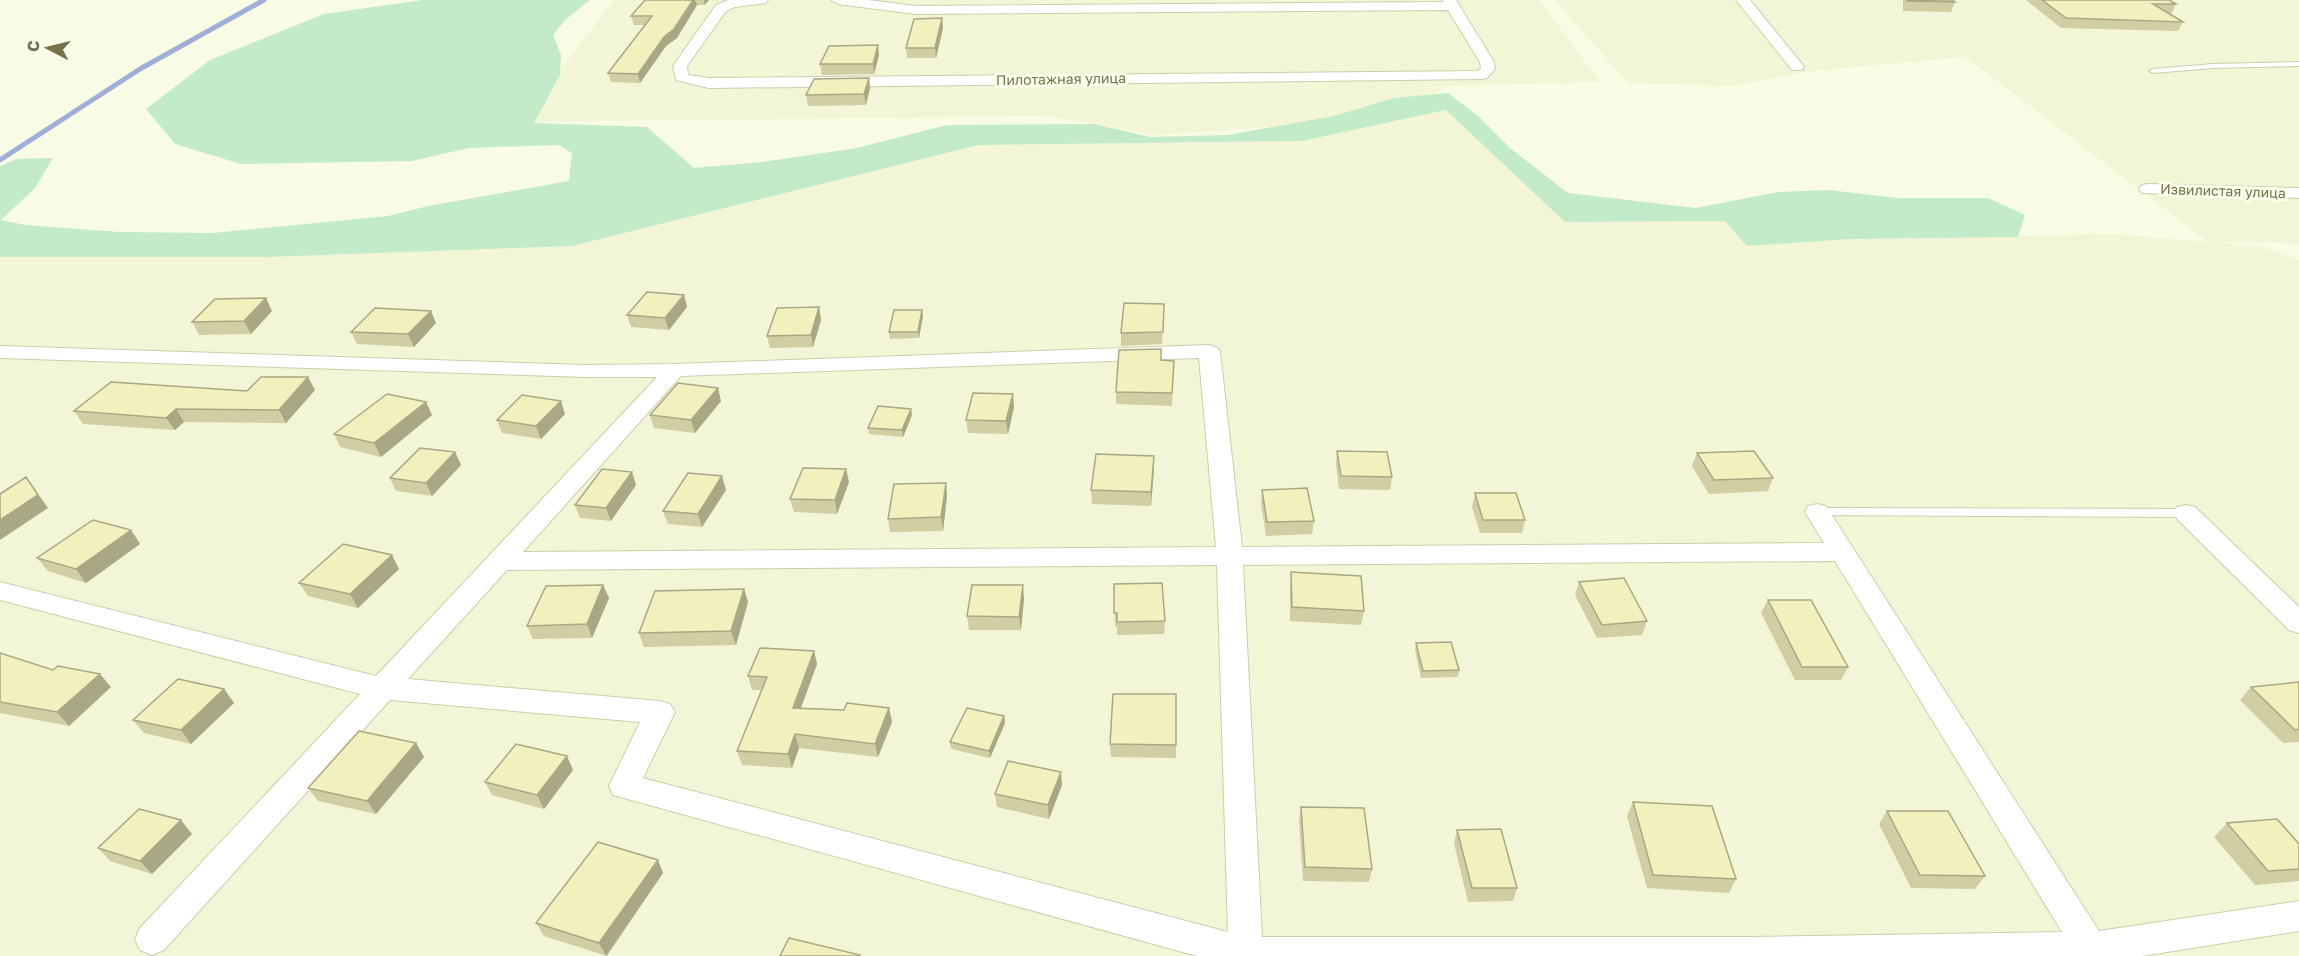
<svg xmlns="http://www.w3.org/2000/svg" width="2299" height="956" viewBox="0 0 2299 956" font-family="'Golos Text',sans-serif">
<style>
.residential{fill:#f2f6d6}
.green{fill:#c3eac9}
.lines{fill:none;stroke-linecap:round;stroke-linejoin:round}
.stream{stroke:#9fafd8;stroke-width:5}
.lane-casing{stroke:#cdcdab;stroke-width:2}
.street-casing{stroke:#cdcdab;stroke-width:2}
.lane{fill:#fff;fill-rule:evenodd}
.street{fill:#fff;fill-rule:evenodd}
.wall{fill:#d0cea2}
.shaded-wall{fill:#a9a884}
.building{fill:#f2f0bc;stroke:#a9a884;stroke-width:1.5}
.labels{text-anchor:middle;stroke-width:6;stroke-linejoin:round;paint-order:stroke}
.far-street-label{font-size:14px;fill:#76724a;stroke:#fcffeb}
</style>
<rect width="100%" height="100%" fill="#f8fce5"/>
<path class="residential" d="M614,0H1539L1600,82L1448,86L1388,119L1155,135L1047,116L521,122Z
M1555,0H2299V243L2212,242L2261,247L2299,260V956H0V257H267L572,246L979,145L1302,141L1447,110L1565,222L1725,221L1747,246L1850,239L2117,234L2208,242L1966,57L1812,71L1731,86L1628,83Z"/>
<path class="green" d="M423,0H590L565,20L553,35L561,55L560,75L534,123L647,127L694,168L762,162L857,148L947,125L1094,124L1151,137L1228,135L1334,116L1394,98L1448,93L1478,116L1510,148L1568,193L1696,208L1778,192L1829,190L1897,198H1988L2025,215L2018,237L1850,239L1747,246L1725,221L1565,222L1446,110L1302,141L979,145L572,246L267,257H0V166L16,159L53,158L35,188L1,220L25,225L119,232L213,233L388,216L428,206L569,181L572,153L558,145L469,148L412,161L241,164L175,144L146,109L210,60L324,14Z"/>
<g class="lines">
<path class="stream" d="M0,160L140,69L264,0"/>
<g class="lane-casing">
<path id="lane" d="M2299,62V66L2213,68L2153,73L2149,71L2153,69L2213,64Z
M1817,508L2186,509L2192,513L2186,517L1813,515L1811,512Z"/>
</g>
<g class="street-casing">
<path id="street" d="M728,0H768L766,3L735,7L726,11L687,66L688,75L709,78L1478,71L1481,68L1480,62L1448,10L915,14L838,4L831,0H869L915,6L1444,2L1442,0H1456L1494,62L1495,69L1487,78L1482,79L709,88L676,80L673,66L716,5Z
M1736,0H1750L1802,64L1804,67L1802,70H1792Z
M2148,184L2299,188V198L2142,193L2139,189L2142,185Z
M1209,345L1216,347L1220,351L1242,547L1824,543L1805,512L1808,506L1817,504L1826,506L2099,931L2299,901V931L2142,956H1197L613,795L609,786L640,722L390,700L164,950L152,955L140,950L135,939L140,928L360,694L0,600V582L376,676L657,377H586L0,358V346L586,365L675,364ZM1199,358L1216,547L523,552L681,376ZM1835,561L2062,932L1753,937H1262L1243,565ZM1217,565L1228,932L643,778L675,712L670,704L660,701L408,679L507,570Z
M2186,505L2195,507L2299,607V633L2289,630L2177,519L2174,513L2177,507Z"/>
</g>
<use href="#lane" class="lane"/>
<use href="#street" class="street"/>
</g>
<path class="wall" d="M645,0H709L705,5H697L677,38L666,46L640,83L611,82L608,73L645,25H634L631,16Z
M1903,0H1952L1955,2L1951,12L1903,11Z
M2026,0H2169L2176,4L2171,14H2170L2183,22L2178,31L2061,28Z
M942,18L943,28L936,58H907L906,48Z
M879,55L874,74L822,75L820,64Z
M869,78L870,88L866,105L808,106L806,95Z
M684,295L687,307L669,330L631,327L627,315Z
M1164,304L1162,344L1121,346V333Z
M819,307L821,320L813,347L770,348L767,336Z
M272,311L251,334L199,335L192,322Z
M923,316L919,338L890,339L889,332Z
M436,323L414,347L357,344L351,332Z
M1161,349V360L1174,361L1172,406L1116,404V392Z
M315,390L286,423L184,422L175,430L83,424L74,411L247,391Z
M721,401L695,433L654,428L650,415Z
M426,402L432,415L381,457L340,447L334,434Z
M1014,407L1008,434L968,433L966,420Z
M565,414L541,439L502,433L497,420Z
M912,415L903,437L869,434L868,428Z
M1337,451L1392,477L1390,490L1339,489L1336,464Z
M455,452L461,465L432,496L396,491L390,478Z
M1697,453L1773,478L1768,491L1709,494L1692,466Z
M1154,469L1151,506L1092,504L1091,490Z
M849,482L837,514L794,512L790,499Z
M946,483L947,496L943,531L890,532L888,519Z
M636,485L611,521L580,518L575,505Z
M726,490L702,527L668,524L663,511Z
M1262,490L1314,521L1312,534L1266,536L1261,503Z
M1475,493L1525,520L1522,533H1480L1472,507Z
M131,530L140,544L86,583L48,571L37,558Z
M399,569L358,608L308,596L299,583Z
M1291,572L1364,611L1361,625L1290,621V586Z
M1579,582L1647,621L1642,635L1597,638L1575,595Z
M1114,584L1165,621L1164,634L1117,635V627L1115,626Z
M603,585L609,598L592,638L533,639L527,626Z
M744,589L748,602L736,645L644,647L639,633Z
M1024,599L1021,630H969L967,616Z
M1768,600L1848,667L1841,680H1795L1761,613Z
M1416,643L1459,670L1458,677L1421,678L1415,650Z
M814,651L817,664L801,708L844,710L889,708L892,722L878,757L799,748L792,768L742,765L737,751L761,690H752L748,676Z
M0,653L53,670L111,687L69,726L0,713Z
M2299,682V742L2283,743L2240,700L2251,687Z
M224,689L234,703L191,744L144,733L133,720Z
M1176,694V758L1111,757L1110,744Z
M1004,716L1005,723L990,758L951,749L950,742Z
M416,743L424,757L376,814L318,801L308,788Z
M573,770L544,809L492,795L485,782Z
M1062,785L1049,819L997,807L995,794Z
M1633,802L1736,879L1729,893L1647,888L1627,816Z
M1301,807L1372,869L1369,882L1303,881L1299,820Z
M1887,811L1985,876L1975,889L1911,888L1879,824Z
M2227,823L2299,844V881L2255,885L2214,837Z
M1457,830L1517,888L1513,901L1468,902L1454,843Z
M192,834L152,874L110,861L98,848Z
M663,873L607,956L544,936L536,923Z"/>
<path class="shaded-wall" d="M693,0H695L697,5L677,38L666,46L640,83L638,74L664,37Z
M704,0H709L705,5Z
M942,18L943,28L936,58L935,48Z
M878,45L879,55L874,74L873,64Z
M869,78L870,88L866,105L864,94Z
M684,295L687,307L669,330L665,318Z
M266,298L272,311L251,334L244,321Z
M819,307L821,320L813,347L811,335Z
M922,310L923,316L919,338L918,332Z
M431,311L436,323L414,347L408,334Z
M308,377L315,390L286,423L279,410Z
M718,388L721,401L695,433L691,420Z
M1013,394L1014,407L1008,434L1006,421Z
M561,401L565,414L541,439L536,426Z
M426,402L432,415L381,457L374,443Z
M176,409L184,422L175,430L166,418Z
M911,409L912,415L903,437L902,430Z
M455,452L461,465L432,496L426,483Z
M1154,456V469L1151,506V492Z
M846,469L849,482L837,514L835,500Z
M632,472L636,485L611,521L606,508Z
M722,476L726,490L702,527L698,514Z
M26,477L48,508L0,540V520Z
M946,483L947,496L943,531L941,517Z
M131,530L140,544L86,583L76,569Z
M392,555L399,569L358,608L350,594Z
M603,585L609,598L592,638L587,624Z
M1023,585L1024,599L1021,630L1019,617Z
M744,589L748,602L736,645L731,631Z
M814,651L817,664L796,721L793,708Z
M100,674L111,687L69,726L57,712Z
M224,689L234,703L191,744L181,730Z
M889,708L892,722L878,757L875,744Z
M1004,716L1005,723L990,758L989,751Z
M795,734L799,748L792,768L788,754Z
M416,743L424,757L376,814L367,801Z
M567,756L573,770L544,809L537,795Z
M1061,772L1062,785L1049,819L1048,805Z
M181,820L192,834L152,874L140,861Z
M658,860L663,873L606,956L599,943Z"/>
<path class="building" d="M645,0H693L674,29L664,37L638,74L608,73L652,16H631Z
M1907,0H1952L1955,2L1907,1Z
M2042,0H2169L2176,4H2153L2183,22L2066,18Z
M942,18L935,48H906L914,19Z
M878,45L873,64H820L829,46Z
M869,78L864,94L806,95L814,79Z
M647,292L684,295L665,318L627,315Z
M266,298L244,321L192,322L215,299Z
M1124,303L1164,304L1163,332L1121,333Z
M819,307L811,335L767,336L777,308Z
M375,308L431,311L408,334L351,332Z
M894,310H922L918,332H889Z
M1161,349V360L1174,361L1172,393L1116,392L1119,350Z
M261,377H308L279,410L176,409L166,418L74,411L111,382L247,391Z
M678,383L718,388L691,420L650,415Z
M973,393L1013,394L1006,421L966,420Z
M387,394L426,402L374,443L334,434Z
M522,395L561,401L536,426L497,420Z
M878,406L911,409L902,430L868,428Z
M420,448L455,452L426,483L390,478Z
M1337,451L1387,452L1392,477L1341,476Z
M1754,451L1773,478L1714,480L1697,453Z
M1096,454L1154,456L1151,492L1091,490Z
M803,468L846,469L835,500L790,499Z
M602,469L632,472L606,508L575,505Z
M688,473L722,476L698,514L663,511Z
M26,477L38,495L0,520V494Z
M946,483L941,517L888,519L894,484Z
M1307,488L1314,521L1267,522L1262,490Z
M1475,493H1516L1525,520H1483Z
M93,520L131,530L76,569L37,558Z
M343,544L392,555L350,594L299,583Z
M1291,572L1361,576L1364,611L1292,607Z
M1624,578L1647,621L1602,625L1579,582Z
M1162,583L1165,621L1117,622V613H1114V584Z
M603,585L587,624L527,626L546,586Z
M972,585H1023L1019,617L967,616Z
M744,589L731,631L639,633L655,591Z
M1768,600H1811L1848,667H1802Z
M1451,642L1459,670L1423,671L1416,643Z
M760,648L814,651L793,708L844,710L847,703L889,708L875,744L795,734L788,754L737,751L767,677L748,676Z
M0,653L53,670L58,666L100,674L57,712L0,702Z
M178,679L224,689L181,730L133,720Z
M2299,682V729L2295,730L2251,687Z
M1113,694H1176V745L1110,744Z
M967,708L1004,716L989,751L950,742Z
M359,731L416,743L367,801L308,788Z
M516,744L567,756L537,795L485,782Z
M1008,761L1061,772L1048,805L995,794Z
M1633,802L1712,806L1736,879L1653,875Z
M1301,807L1364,808L1372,869L1305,867Z
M139,809L181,820L140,861L98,848Z
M1887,811H1948L1985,876L1920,875Z
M2277,819L2299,844V869L2268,871L2227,823Z
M1501,829L1517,888H1472L1457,830Z
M598,842L658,860L599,943L536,923Z
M789,938L860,955V956H780Z"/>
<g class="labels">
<g class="far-street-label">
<text transform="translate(1061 79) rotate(-1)" y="5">Пилотажная улица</text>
<text transform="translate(2223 191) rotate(2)" y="5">Извилистая улица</text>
</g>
</g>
<g transform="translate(48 48) rotate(277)" stroke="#fcffeb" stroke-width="4.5" paint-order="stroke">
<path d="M0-4.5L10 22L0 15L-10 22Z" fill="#76724a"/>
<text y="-9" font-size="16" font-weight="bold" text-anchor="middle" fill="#76724a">С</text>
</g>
</svg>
